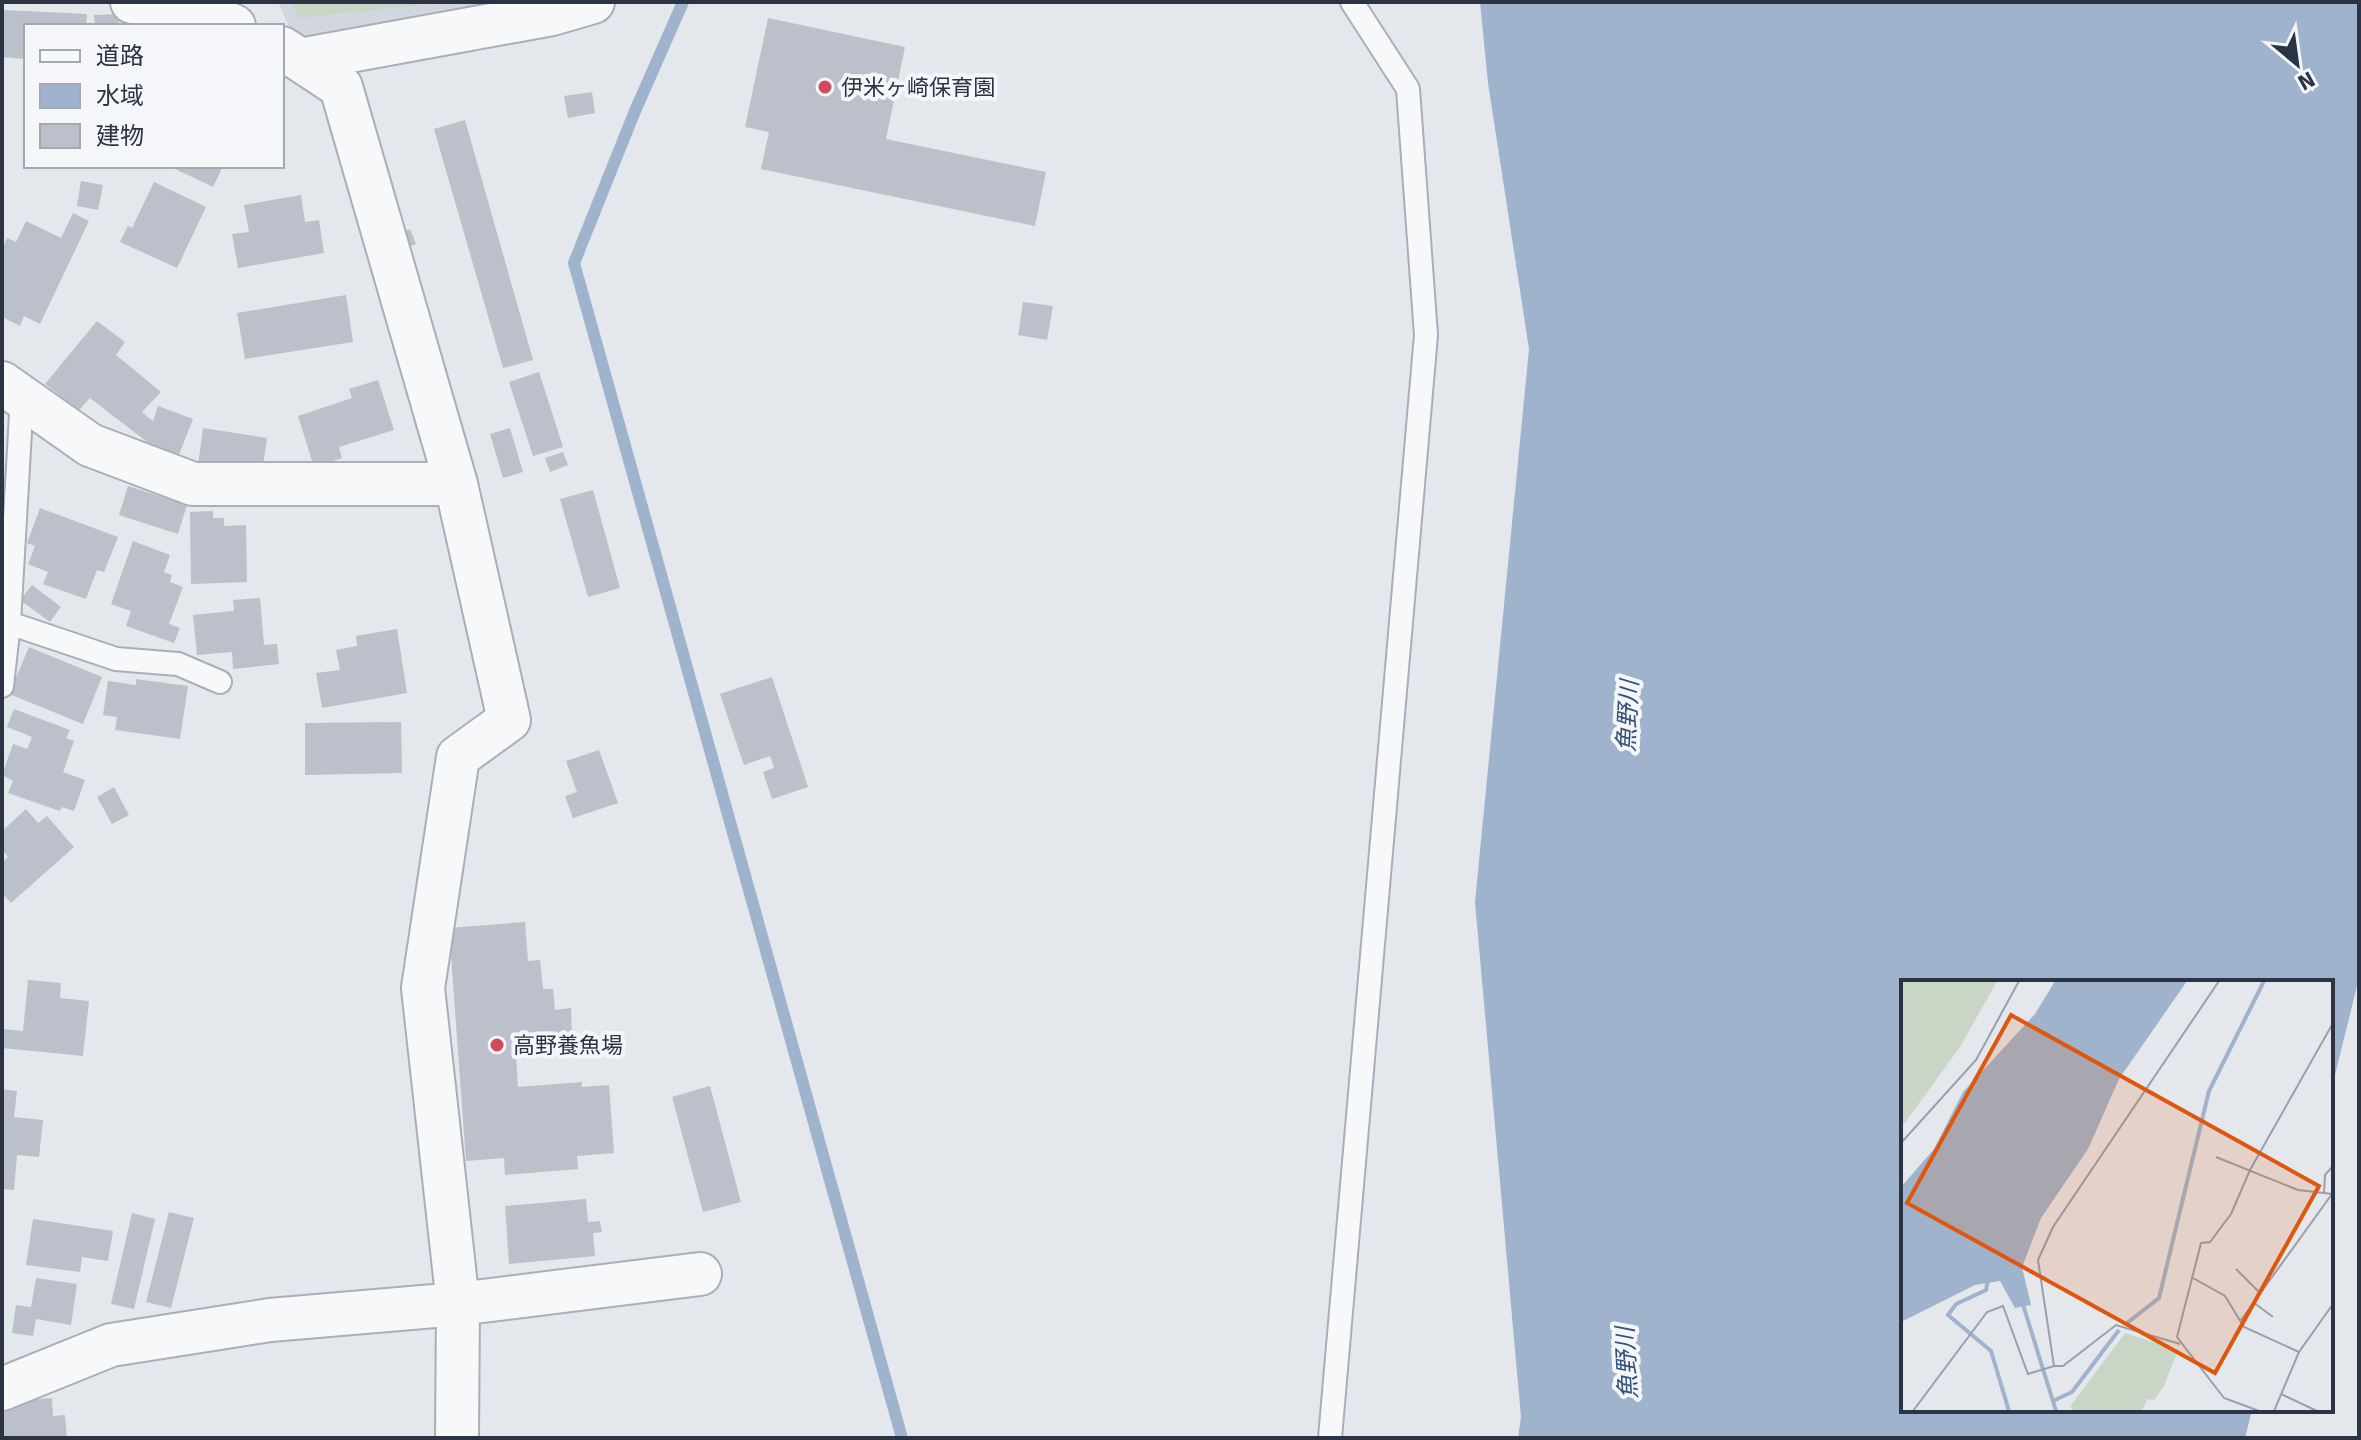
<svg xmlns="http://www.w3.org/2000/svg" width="2361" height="1440" viewBox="0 0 2361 1440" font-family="Signika,'Noto Sans JP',sans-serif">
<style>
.built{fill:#d2d6de}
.green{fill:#c9d6c5}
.water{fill:#9fb4cc}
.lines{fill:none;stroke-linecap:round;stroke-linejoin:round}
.stream{stroke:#9fb4cc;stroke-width:12}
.building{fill:#bbc0ca}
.service-casing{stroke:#a9aeb7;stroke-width:26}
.minor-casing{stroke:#a9aeb7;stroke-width:46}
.service{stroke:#f7f8fa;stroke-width:22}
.minor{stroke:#f7f8fa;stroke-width:42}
.poi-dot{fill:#d1495b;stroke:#f4f6f9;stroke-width:3}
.labels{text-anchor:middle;stroke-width:8;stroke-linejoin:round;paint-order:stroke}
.poi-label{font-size:22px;fill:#2b3445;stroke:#f4f6f9;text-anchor:start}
.water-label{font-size:24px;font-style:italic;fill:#34527a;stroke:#f4f6f9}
.inset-river{fill:none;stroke:#9fb4cc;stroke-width:4}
.inset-road{fill:none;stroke:#9a9fa9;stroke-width:2}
.view{fill:#df570f;fill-opacity:0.15;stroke:#df570f;stroke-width:4}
.inset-edge{fill:none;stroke:#2b3445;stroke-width:4}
</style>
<rect width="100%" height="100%" fill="#e4e7ec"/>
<path class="built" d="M278,2H537L398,31L293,36Z"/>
<path class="green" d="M292,2H449L298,18Z"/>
<path class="water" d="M1480,2H2359V978L2331,1091V982H1903V1410H2252L2245,1438H1518L1521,1417L1475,902L1529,349L1488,83Z"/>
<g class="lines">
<path class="stream" d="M683,2L635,111L574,263L902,1438"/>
</g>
<path class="building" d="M3,10L87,14L86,26H26V59L2,57Z
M119,14V26H95L94,15Z
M768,18L905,47L886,139L1046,172L1035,226L761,169L769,132L745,127Z
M592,92L595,113L568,118L564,96Z
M465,120L533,360L503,368L434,129Z
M169,166H223L213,187Z
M81,181L103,185L98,210L77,206Z
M154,182L206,207L177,268L120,242L128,226L132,228Z
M301,195L305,222L319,220L324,253L238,268L232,234L249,232L244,205Z
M73,213L89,221L40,324L24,316L20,326L2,317V250L7,238L16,242L26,221L61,238Z
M410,229L416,244L398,251L392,236Z
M346,295L353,342L245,359L237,313Z
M1023,302L1053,306L1047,340L1018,335Z
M97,321L125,342L116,355L161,392L142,412L153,421L158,406L193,419L176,462L150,454L151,445L90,398L79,410L45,384Z
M539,372L563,447L533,456L509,382Z
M378,380L394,430L339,447L342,458L314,467L298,416L352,398L349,389Z
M203,428L267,438L262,474L198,465Z
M510,428L523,472L503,478L490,434Z
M563,452L568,465L550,472L545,458Z
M128,486L187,505L178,534L119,515Z
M593,490L620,588L588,597L560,499Z
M40,508L118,537L104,572L97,570L86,599L43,584L48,572L28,564L35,546L27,543Z
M213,511V518H224V526L246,525L247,582L191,584L190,512Z
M133,541L170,555L164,572L172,575L170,582L183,587L169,624L180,628L174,643L126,626L131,611L111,604Z
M32,585L61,607L50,622L20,600Z
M260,598L264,645L277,644L279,664L233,669L232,652L197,655L193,615L234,611L233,600Z
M397,629L407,693L322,708L316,673L340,670L336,650L357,646L356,636Z
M29,647L102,677L83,724L9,694Z
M772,677L808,787L772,799L763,772L774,768L770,756L744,765L720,694Z
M136,679L188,686L180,739L115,730L117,717L103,715L108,681L136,685Z
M14,709L70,730L66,738L74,741L63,772L85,780L74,811L62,807L60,811L8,793L13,781L2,775L13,744L27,749L32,737L7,727Z
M401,722L402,773L305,775V723Z
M599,750L618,803L573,818L565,796L577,792L566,761Z
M114,787L129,815L112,824L97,797Z
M26,809L38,823L47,816L74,847L11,903L2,893V863L8,857L2,850V831Z
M525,922L528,961L540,960L543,989H553L555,1010L571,1008L572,1034L536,1037L537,1053L516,1056L518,1087L582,1082V1087L609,1085L614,1153L577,1156L578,1169L505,1175L504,1158L466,1161L449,928Z
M28,980L61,983L60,998L89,1001L83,1056L2,1048V1029L23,1031Z
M710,1086L741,1202L703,1212L672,1097Z
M2,1089L17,1091L14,1117L43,1120L39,1157L17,1155L14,1190L2,1189Z
M586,1199L588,1222L600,1221L602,1232L593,1233L595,1256L509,1264L505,1206Z
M169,1212L194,1218L171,1308L146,1302Z
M132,1213L155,1219L134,1309L111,1304Z
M33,1219L113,1231L108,1261L82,1257L80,1272L26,1265Z
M36,1278L77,1284L71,1325L36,1319L33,1336L12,1333L16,1305L31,1307Z
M52,1398L53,1416L65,1415L67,1438H3L2,1408L16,1406L15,1401Z"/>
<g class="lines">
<g class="service-casing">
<path id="service" d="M9,623L116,659L178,664L220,682
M2,686L9,623L22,397
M1330,1438L1426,335L1408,89L1352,2"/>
</g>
<g class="minor-casing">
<path id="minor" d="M132,2L202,12L234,26
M282,48L341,87L456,484L509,720L458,757L423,988L458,1304L457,1438
M300,60L552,14L593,2
M2,383L90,445L193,484H456
M2,1389L111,1345L270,1320L458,1304L700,1274"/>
</g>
<use href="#service" class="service"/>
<use href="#minor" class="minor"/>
</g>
<g class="poi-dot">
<circle cx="825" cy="87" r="8"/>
<circle cx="497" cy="1045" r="8"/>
</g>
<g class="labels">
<g class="poi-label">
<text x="841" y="95">伊米ヶ崎保育園</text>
<text x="513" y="1053">高野養魚場</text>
</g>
<g class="water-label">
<text transform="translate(1628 716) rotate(-87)" y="8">魚野川</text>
<text transform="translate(1627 1363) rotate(-93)" y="8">魚野川</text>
</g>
</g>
<g transform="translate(1901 980)">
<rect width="432" height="432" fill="#e4e7ec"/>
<path d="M0,1H96L59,67L0,148ZM224,353L277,370L263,406L253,420L246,419L241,431H171L170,425Z" fill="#c9d6c5"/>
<path d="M154,1H286L218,99L187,169L140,238L121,287L130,325L114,328L99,301L74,305L0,342V207L33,169L62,112L134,34Z" fill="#9fb4cc"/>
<path class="inset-river" d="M89,290L85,310L55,324L47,335L90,371L108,431M119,315L155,431M226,343L258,318L308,111L363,1M152,421L171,412L218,350"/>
<path class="inset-road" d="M0,163L75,80L118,1M315,177L397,210L432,214M423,213L424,195L431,187M335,289L358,312M290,297L324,316L343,347L398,372M352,322L372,337M340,340L431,214M153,386H162L215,345L279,364M380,414L416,431M12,431L86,332L102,326L127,394L153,386L137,280L152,247L318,1M358,431L323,418L276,357L300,263L309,262L330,234L349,190L432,43M373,431L398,372L432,324"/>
<path class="view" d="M110,35L418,206L314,393L6,223Z"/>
<rect width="432" height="432" class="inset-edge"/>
</g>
<rect width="2361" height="1440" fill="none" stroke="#2b3445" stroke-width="8"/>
<rect x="24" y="24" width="260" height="144" fill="#f4f6f9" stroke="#a4a8b1" stroke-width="2"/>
<rect x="40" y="50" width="40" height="12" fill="#f7f8fa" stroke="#a4a8b1" stroke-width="2"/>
<text x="96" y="64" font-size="24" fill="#2b3445">道路</text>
<rect x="40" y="84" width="40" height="24" fill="#9fb4cc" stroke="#a4a8b1" stroke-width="2"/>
<text x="96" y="104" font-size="24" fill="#2b3445">水域</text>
<rect x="40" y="124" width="40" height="24" fill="#bbc0ca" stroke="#a4a8b1" stroke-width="2"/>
<text x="96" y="144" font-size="24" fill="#2b3445">建物</text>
<g transform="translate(2297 64) rotate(151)" stroke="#f4f6f9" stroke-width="6" paint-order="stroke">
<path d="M0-6L14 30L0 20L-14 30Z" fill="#2b3445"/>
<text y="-12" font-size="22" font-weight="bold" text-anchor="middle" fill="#2b3445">N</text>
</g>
</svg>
